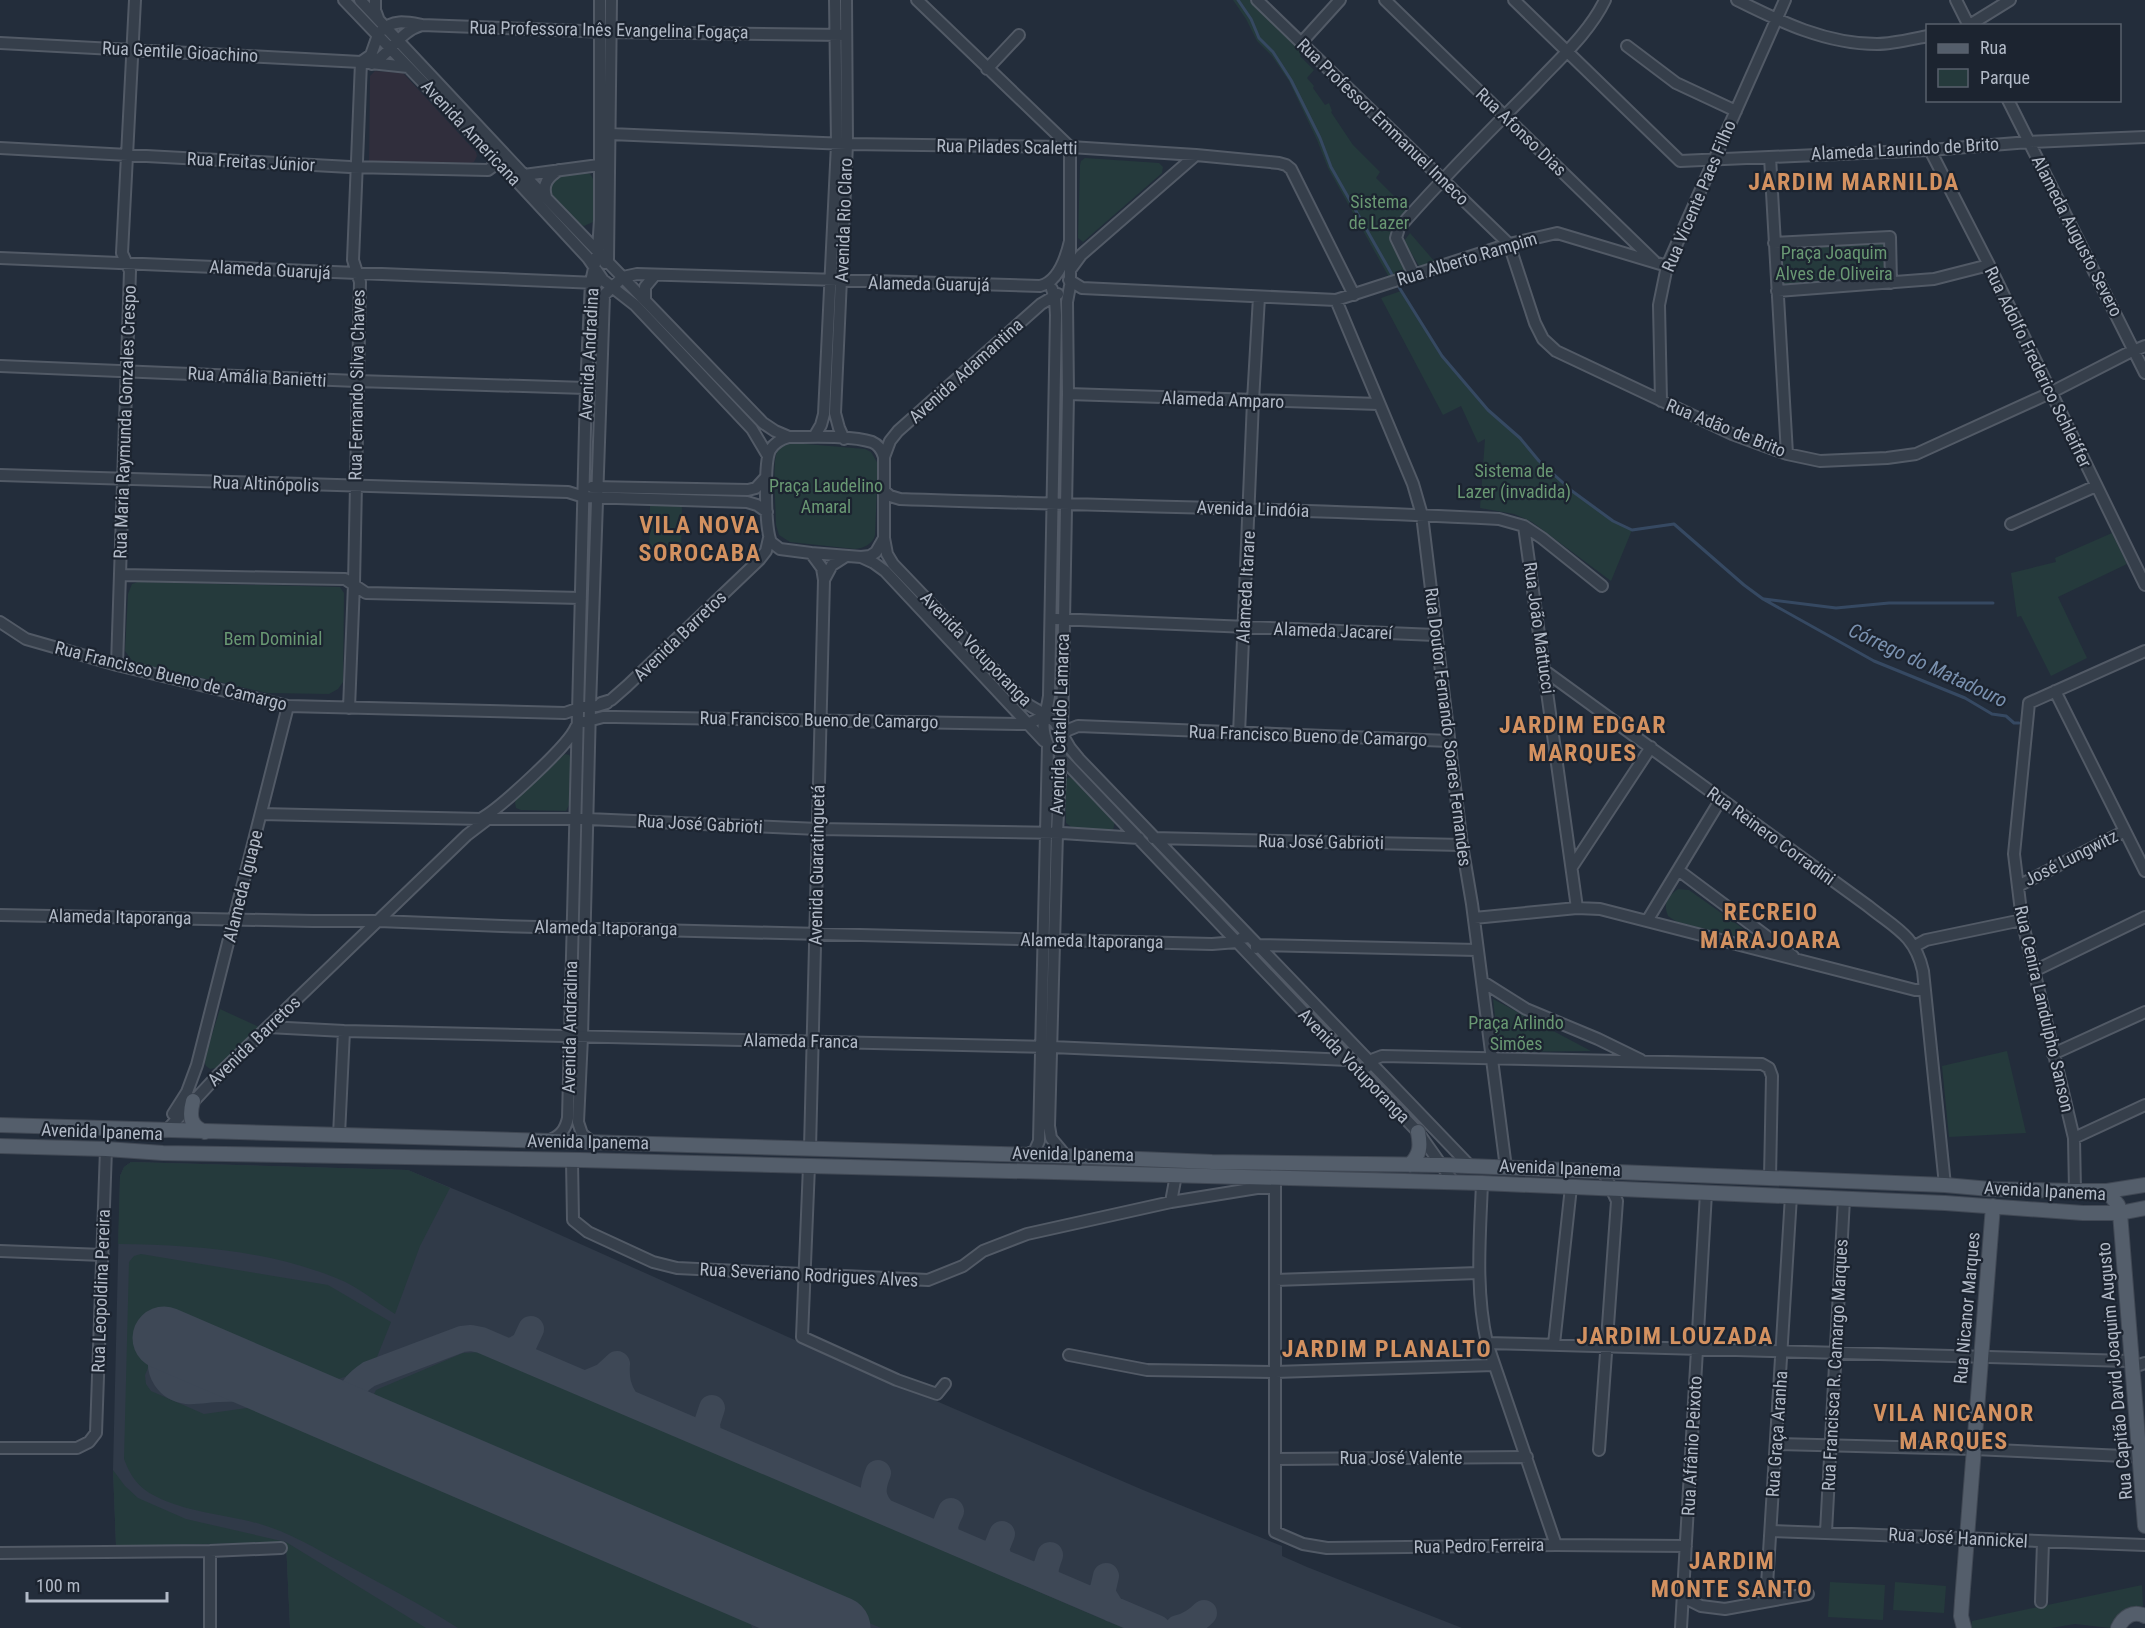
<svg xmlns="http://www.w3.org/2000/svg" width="2145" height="1628" viewBox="0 0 2145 1628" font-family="'Roboto Condensed',sans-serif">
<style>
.medical{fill:#302e3c}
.airport{fill:#303a48}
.green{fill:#253a3c}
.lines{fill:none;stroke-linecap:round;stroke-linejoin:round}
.stream{stroke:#364962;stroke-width:3}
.taxiway{stroke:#3e4856;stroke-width:26}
.runway{stroke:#3e4856;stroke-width:63}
.minor-casing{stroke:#525a66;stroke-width:14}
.major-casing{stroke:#404854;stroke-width:16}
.minor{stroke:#363f4b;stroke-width:10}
.major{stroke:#545e6b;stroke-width:14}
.labels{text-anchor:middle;stroke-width:4.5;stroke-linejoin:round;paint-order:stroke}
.street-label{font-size:18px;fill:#b2bac7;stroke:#1c2430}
.park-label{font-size:18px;fill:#699873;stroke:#1c2430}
.water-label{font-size:20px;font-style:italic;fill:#7a91af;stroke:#1c2430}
.district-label{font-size:24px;font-weight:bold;letter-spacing:1.5px;fill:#d39160;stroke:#1c2430}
</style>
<rect width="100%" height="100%" fill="#232d3b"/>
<path class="medical" d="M375,71L403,73L476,152L477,156L474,162L470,163L369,161L370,76Z"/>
<path class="airport" d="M131,1162L408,1170L509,1212L788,1337L1143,1490L1282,1546V1556L1307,1567L1462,1628H290L286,1542L116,1546L113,1470L120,1176L124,1167Z"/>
<path class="green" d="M1233,0H1250L1302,52L1300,56L1314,70L1307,78L1314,86L1313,88L1325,105L1329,103L1332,111L1331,112L1353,145L1380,172L1376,178L1409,211L1395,227L1407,271L1406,273L1390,279L1328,168L1317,140L1289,81L1272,56L1257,41L1246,19Z
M1085,158L1159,163L1163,167L1162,173L1083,242L1078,238L1080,165L1081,161Z
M586,173L590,174C598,183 597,210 593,222L584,226L580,224L551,195C548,174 570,175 586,173Z
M1410,233L1435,262L1422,268L1419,266L1404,241Z
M1886,241L1888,280L1783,286L1781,246Z
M1401,291L1442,356L1488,410L1520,438L1540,462L1572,491L1613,521L1632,530L1611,581L1532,522L1514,514L1480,508L1485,439L1478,443L1461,406L1443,415L1381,298Z
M794,443L865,449L871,452L878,464L875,535C873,544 864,548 855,549L790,542L779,535L776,525C776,511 772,462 777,452C781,446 787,444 794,443Z
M650,505H682L681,560H649Z
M2112,533L2127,564L2058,597L2087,658L2051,676L2021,616L2017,617L2011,573L2056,562L2055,558Z
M138,582L340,587L344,593L343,682L338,689L329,694L267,693L133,662L125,651L128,594L132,584Z
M565,754L569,755L572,759L571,801L566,811L521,810L516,808L515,803L516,798Z
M1073,776L1115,821L1113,830L1074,829L1066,823L1065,779Z
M1678,889L1689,890L1752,935V938L1749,940L1677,922L1668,916C1663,903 1667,897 1678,889Z
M1493,999L1591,1051L1499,1052Z
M220,1009L259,1027L220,1067L210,1069L206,1066L204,1060Z
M2007,1051L2026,1133L1949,1137L1942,1066Z
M131,1162L408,1170L450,1188L420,1246L395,1314C376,1302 357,1286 336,1278C267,1250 192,1245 118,1244L120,1176L124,1167Z
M141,1254L328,1285L391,1322L373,1367L330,1382L295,1377L167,1323L145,1375L146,1384L151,1391L204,1414L262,1406L749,1618L752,1628H458C421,1604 381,1584 343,1563C316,1549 289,1532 260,1524C225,1514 188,1513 155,1496C138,1488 130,1475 124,1459L129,1262L134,1256Z
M481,1352L1123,1628H881L380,1413L373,1406L372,1398L376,1390L463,1353Z
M113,1470L125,1486L138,1498L186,1519L286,1542L426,1628H290L286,1542L116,1546Z
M1830,1582L1885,1585L1883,1620L1828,1617Z
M1895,1582L1946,1586L1944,1613L1893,1610Z
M2142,1585L2143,1606C2128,1606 2118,1615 2110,1628L2075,1624L2051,1628H1971L1972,1621Z"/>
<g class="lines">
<path class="stream" d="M1238,0L1251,19L1259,38L1273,52L1291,80L1320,138L1331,167L1394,278
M1397,284L1442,356L1488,410L1520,438L1539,461L1572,491L1613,521L1632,530L1674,524L1744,585L1763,599L1874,661L1965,698L1992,714L2006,716L2014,723H2019
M1764,599L1836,608L1889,603H1993"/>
<path class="taxiway" d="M511,1352L524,1344L531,1329
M243,1372C230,1363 215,1349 201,1343C154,1323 147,1386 187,1391C197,1392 209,1389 219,1389C241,1388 262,1387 284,1390
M585,1384L604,1376L617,1364C616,1379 618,1389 626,1401
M366,1425C348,1403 342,1392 369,1374L462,1339L471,1338L481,1340L1157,1628
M708,1436L707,1423L712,1408
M878,1473C872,1488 871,1498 883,1511
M949,1539C942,1528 946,1522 951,1511
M1000,1561L996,1549L1002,1534
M1106,1576L1102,1593L1112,1609
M1050,1582C1042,1573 1047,1565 1050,1555
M772,1599C780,1608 784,1617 781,1628
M782,1625L791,1618L807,1614
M1178,1628C1189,1626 1196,1621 1204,1613"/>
<path class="runway" d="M164,1338L839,1628"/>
<g class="minor-casing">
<path id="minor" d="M344,0L499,162L588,258L603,280L635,305L752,429L768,456
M360,0L524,175L763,423L775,431L789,437
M375,0V10L378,18
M917,0L1070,147V283
M1257,0L1509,244L1535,323L1543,339L1556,351L1732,434L1787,454L1820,461L1887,458L1916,454L2050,393L2128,353L2145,346
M1385,0L1654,261
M1514,0L1680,161L1930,150L2029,142L2145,137
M1737,0C1781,22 1826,44 1877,44C1893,44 1912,39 1928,36
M1956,0L1969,26
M1968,26L2010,0
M381,31C393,19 406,22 422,25L609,32L845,35
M0,43L361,62L408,67
M1301,43L1340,0
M1627,46L1676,83L1736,111
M361,62L371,55L378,35
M372,64C391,53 400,31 422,25
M987,69L1019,35
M2008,100L2145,373
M610,134L847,144L1070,147L1196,155L1279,163L1286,165L1291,169L1354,295
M0,148L350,167L488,170L499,162
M1930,150L1989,265L2145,585
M1770,157L1787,454
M524,175L599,165
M546,197C542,184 548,177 559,170
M1774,243L1890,237L1891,283
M0,258L597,283
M605,263L608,261L611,0
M1070,270L1081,255L1196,155
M1414,275L1396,238L1399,228C1442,178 1489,132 1535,85C1560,58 1589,33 1605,0
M1069,280L1082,288L1336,300L1509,244L1557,233L1667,266
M1777,291L1934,279L1989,265
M645,300V287L655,275
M1336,300L1413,484L1422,515L1462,845L1472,904L1506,1168
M0,366L357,381L586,388
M1068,394L1379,404
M1661,401L1659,305L1667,266L1785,0
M789,437C812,437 851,435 872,442C879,445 882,450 884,457V538L876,552L870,556L861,557L811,553L780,549L771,542C765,528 764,463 770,450C775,442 781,439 789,437Z
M814,437L821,425L824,414L837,144L835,0
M844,439L839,428L835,413L847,144L846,0
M884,457L890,441L898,431L1041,304L1058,294
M0,475L568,492L584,497L747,502L757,505L767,512
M592,487L748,490L756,488L766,477
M884,491L890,496L900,499C1100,506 1299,508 1499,519L1524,526L1542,538L1602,586
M2011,524L2096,486
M1524,526L1577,908
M884,538L887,554L893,564L1027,704L1046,715L1055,722L1070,748L1079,759L1470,1166
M861,557L874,563L885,571L1044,741
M121,575L345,579L366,593L581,598
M824,580L832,565L846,556
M1056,619L1435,635
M0,622L26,639L117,665L288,706L565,713L582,707L597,706L607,703
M117,665L130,271L122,253L135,0
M1545,671L1868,906C1895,928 1915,935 1923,971L1945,1185
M2055,691L2145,871
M601,703L611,700L627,686L759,560L766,551L769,538
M349,708L354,584L360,282L353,260L361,62
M584,722L603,717H615L1023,724H1028L1046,715
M1239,734L1253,401L1259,297
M1062,736L1068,730L1078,726L1449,741
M1060,756L1418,1132L1454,1183
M261,814L481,819H588L818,829L1062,833L1139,838
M482,818C500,808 569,745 576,727
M1153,838L1462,845
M1572,867L1651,747
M1678,870L1793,956
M2018,886L2125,831
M0,915L313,921H379L502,926L1212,944L1237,942L1242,938L1248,937
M1474,918L1577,908L1600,909L1915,990H1925
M1647,921L1721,799
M1915,946L1926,940L2022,920
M1256,948V945L1477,950
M2034,971L2145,917
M1483,982L1526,1009L1598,1039L1641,1060
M268,1027L344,1031L1052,1047L1348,1060
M2053,1054L2145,1012
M1367,1067L1374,1059L1382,1056L1762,1064L1769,1068L1772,1076L1770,1178
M173,1114L187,1092L197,1065L288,706
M166,1131L218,1075L467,835L488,819
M339,1135L344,1031
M2074,1138L2145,1105
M548,1141C560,1136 565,1131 568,1118L586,388L591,282L598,250L600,220V0
M593,1143L582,1134L578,1122L582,1037L590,707L604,295L623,277L637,274L1040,286C1058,282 1066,258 1070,241
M810,1149L824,580L822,568L811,553
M1027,1155L1035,1150L1039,1141L1048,745C1039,723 1046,718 1049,696L1056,315L1055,299L1052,289
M1066,1156L1051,1138L1049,1126L1057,833L1062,736L1068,394L1067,302L1070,286
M572,1160L573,1220L588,1232L653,1262L677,1268L928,1280L963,1266L983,1251L1027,1234L1171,1202L1257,1188H1275
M809,1166L802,1337L897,1380L937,1394L945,1384
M1275,1181V1532L1303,1544L1327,1548L1556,1545L1686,1546
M1482,1183C1480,1236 1475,1290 1487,1343L1556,1545
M2075,1191L2074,1138L2022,920L2014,854L2029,703L2145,651
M1171,1202L1176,1175
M0,1251L103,1255
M1275,1280L1478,1273
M1487,1343L2128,1361L2139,1365L2145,1363
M1554,1344L1571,1187
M1069,1355L1147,1370L1275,1372L1494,1365
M1776,1444L1974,1449L2145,1457
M0,1448H77L89,1442L96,1433L106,1149
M1599,1450L1617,1201L1603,1171
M1275,1459L1527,1457
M1771,1531L2145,1545
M1826,1532L1844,1199
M210,1551V1628
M0,1553L210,1551L281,1548
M1683,1597L1701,1606L1725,1609L1808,1594
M1766,1601L1791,1196
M2041,1602L2043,1542
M1681,1628L1706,1193"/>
</g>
<g class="major-casing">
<path id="major" d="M193,1101C189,1116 190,1126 205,1132
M0,1125L1066,1156L1212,1162L1442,1165L1945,1185L1990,1189L2075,1191H2107L2145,1185
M0,1146L106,1149L163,1153L580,1160L1482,1183L1945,1203L2083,1213H2120L2145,1208
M1410,1165C1420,1154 1421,1147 1418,1132
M2107,1191L2118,1205L2120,1213L2145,1526
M1964,1628L1961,1616L1962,1601L1993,1206
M2118,1628C2123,1617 2133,1610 2145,1616"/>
</g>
<use href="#minor" class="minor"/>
<use href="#major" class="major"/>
</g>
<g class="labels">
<g class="street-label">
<text transform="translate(609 30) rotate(1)" y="6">Rua Professora Inês Evangelina Fogaça</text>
<text transform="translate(180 52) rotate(3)" y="6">Rua Gentile Gioachino</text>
<text transform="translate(1383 122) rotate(44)" y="6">Rua Professor Emmanuel Inneco</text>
<text transform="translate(1521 132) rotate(44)" y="6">Rua Afonso Dias</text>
<text transform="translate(471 133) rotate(47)" y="6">Avenida Americana</text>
<text transform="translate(1007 147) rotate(1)" y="6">Rua Pilades Scaletti</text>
<text transform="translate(1905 149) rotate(-3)" y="6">Alameda Laurindo de Brito</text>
<text transform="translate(251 162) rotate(3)" y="6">Rua Freitas Júnior</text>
<text transform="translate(1699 196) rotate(-67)" y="6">Rua Vicente Paes Filho</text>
<text transform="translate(844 220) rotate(-88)" y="6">Avenida Rio Claro</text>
<text transform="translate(2077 236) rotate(63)" y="6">Alameda Augusto Severo</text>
<text transform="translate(1467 259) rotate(-17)" y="6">Rua Alberto Rampim</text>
<text transform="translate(270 270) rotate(3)" y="6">Alameda Guarujá</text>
<text transform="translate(929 284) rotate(1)" y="6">Alameda Guarujá</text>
<text transform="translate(589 354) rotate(-87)" y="6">Avenida Andradina</text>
<text transform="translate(2038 367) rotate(64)" y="6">Rua Adolfo Frederico Schleiffer</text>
<text transform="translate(966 371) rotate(-42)" y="6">Avenida Adamantina</text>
<text transform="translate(257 377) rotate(3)" y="6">Rua Amália Banietti</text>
<text transform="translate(357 385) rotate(-89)" y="6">Rua Fernando Silva Chaves</text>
<text transform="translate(1223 400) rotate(2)" y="6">Alameda Amparo</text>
<text transform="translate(125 422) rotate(-88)" y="6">Rua Maria Raymunda Gonzales Crespo</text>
<text transform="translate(1726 428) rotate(22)" y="6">Rua Adão de Brito</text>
<text transform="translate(266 484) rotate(2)" y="6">Rua Altinópolis</text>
<text transform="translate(1253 509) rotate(2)" y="6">Avenida Lindóia</text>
<text transform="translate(1246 587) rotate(-87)" y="6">Alameda Itarare</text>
<text transform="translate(1539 628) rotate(82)" y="6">Rua João Mattucci</text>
<text transform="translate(1333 631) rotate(2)" y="6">Alameda Jacareí</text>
<text transform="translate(680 636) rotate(-44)" y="6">Avenida Barretos</text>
<text transform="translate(976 649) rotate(46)" y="6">Avenida Votuporanga</text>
<text transform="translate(171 676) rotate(14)" y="6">Rua Francisco Bueno de Camargo</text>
<text transform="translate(819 720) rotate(1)" y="6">Rua Francisco Bueno de Camargo</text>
<text transform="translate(1060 724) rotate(-88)" y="6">Avenida Cataldo Lamarca</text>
<text transform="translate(1448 727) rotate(83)" y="6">Rua Doutor Fernando Soares Fernandes</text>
<text transform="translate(1308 736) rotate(2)" y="6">Rua Francisco Bueno de Camargo</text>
<text transform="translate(700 824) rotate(3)" y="6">Rua José Gabrioti</text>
<text transform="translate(1771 836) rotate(36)" y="6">Rua Reinero Corradini</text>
<text transform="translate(1321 842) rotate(1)" y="6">Rua José Gabrioti</text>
<text transform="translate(2071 858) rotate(-27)" y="6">José Lungwitz</text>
<text transform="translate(817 865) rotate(-89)" y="6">Avenida Guaratinguetá</text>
<text transform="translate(243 886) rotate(-76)" y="6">Alameda Iguape</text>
<text transform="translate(120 917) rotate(1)" y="6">Alameda Itaporanga</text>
<text transform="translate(606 928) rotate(1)" y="6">Alameda Itaporanga</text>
<text transform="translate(1092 941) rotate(1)" y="6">Alameda Itaporanga</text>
<text transform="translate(2044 1009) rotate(77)" y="6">Rua Cenira Landulpho Sanson</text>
<text transform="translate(570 1027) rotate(-89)" y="6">Avenida Andradina</text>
<text transform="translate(254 1041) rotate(-44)" y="6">Avenida Barretos</text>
<text transform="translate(801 1041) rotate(1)" y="6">Alameda Franca</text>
<text transform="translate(1354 1066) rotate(46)" y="6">Avenida Votuporanga</text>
<text transform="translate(102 1132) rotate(2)" y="6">Avenida Ipanema</text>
<text transform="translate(588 1142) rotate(1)" y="6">Avenida Ipanema</text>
<text transform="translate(1073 1154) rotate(1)" y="6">Avenida Ipanema</text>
<text transform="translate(1560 1168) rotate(2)" y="6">Avenida Ipanema</text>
<text transform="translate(2045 1191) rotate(3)" y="6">Avenida Ipanema</text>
<text transform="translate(809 1275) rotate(3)" y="6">Rua Severiano Rodrigues Alves</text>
<text transform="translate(101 1291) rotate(-88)" y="6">Rua Leopoldina Pereira</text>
<text transform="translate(1967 1308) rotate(-85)" y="6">Rua Nicanor Marques</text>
<text transform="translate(1835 1365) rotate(-87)" y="6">Rua Francisca R. Camargo Marques</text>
<text transform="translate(2115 1371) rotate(-95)" y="6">Rua Capitão David Joaquim Augusto</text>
<text transform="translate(1777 1434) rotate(-86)" y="6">Rua Graça Aranha</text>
<text transform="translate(1692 1446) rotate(-87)" y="6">Rua Afrânio Peixoto</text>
<text x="1401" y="1464">Rua José Valente</text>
<text transform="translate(1958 1538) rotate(3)" y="6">Rua José Hannickel</text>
<text transform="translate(1479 1546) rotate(-1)" y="6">Rua Pedro Ferreira</text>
</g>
<g class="park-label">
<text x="1379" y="208">Sistema<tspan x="1379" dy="21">de Lazer</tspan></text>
<text x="1834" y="259">Praça Joaquim<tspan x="1834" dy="21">Alves de Oliveira</tspan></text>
<text x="1514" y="477">Sistema de<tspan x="1514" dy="21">Lazer (invadida)</tspan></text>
<text x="826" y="492">Praça Laudelino<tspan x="826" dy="21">Amaral</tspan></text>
<text x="273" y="645">Bem Dominial</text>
<text x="1516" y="1029">Praça Arlindo<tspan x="1516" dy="21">Simões</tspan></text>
</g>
<g class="water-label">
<text transform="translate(1928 665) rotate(25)" y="7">Córrego do Matadouro</text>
</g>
<g class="district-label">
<text x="1854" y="190">JARDIM MARNILDA</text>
<text x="700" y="533">VILA NOVA<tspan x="700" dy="28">SOROCABA</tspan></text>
<text x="1583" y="733">JARDIM EDGAR<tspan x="1583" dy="28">MARQUES</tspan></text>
<text x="1771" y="920">RECREIO<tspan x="1771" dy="28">MARAJOARA</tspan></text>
<text x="1675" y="1344">JARDIM LOUZADA</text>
<text x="1387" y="1357">JARDIM PLANALTO</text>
<text x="1954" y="1421">VILA NICANOR<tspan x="1954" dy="28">MARQUES</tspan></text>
<text x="1732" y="1569">JARDIM<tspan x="1732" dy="28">MONTE SANTO</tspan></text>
</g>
</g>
<rect x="1926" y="24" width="195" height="78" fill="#1c2430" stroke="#58606c" stroke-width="1.5"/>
<rect x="1938" y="44" width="30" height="9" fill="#545e6b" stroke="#58606c" stroke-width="1.5"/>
<text x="1980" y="54" font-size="18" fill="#b2bac7">Rua</text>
<rect x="1938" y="69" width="30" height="18" fill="#253a3c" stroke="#58606c" stroke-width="1.5"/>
<text x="1980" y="84" font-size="18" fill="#b2bac7">Parque</text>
<path d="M27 1592v9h140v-9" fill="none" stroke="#b2bac7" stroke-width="3"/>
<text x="36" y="1592" font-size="18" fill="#b2bac7" stroke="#1c2430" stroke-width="4.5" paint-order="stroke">100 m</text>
</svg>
